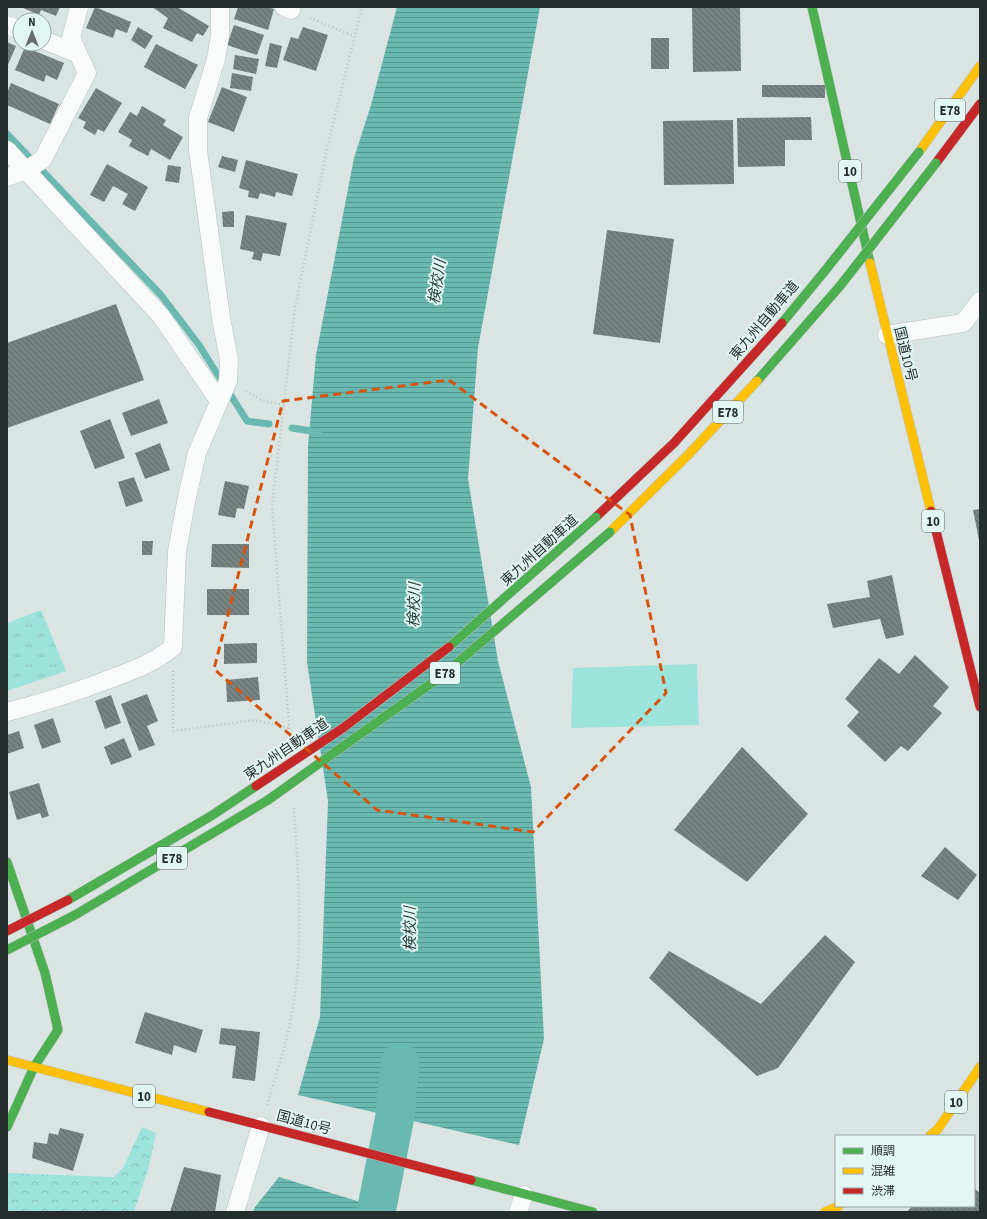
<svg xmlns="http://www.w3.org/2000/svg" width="987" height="1219" viewBox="0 0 987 1219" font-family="'Source Sans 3','Noto Sans JP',sans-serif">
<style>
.grass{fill:url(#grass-tufts)}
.park{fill:url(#park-crowns)}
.pitch{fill:#9ce3db}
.water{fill:url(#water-rules)}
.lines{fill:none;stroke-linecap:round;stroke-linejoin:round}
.stream{stroke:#69b9b0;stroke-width:7}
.river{stroke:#69b9b0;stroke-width:39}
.building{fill:url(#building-back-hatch)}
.street-casing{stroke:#b7bfbd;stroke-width:19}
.fast-casing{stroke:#b7bfbd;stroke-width:10}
.slow-casing{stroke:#b7bfbd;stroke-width:10}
.jam-casing{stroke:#b7bfbd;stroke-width:10}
.path{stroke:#bec3c2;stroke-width:2.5;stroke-dasharray:1 3;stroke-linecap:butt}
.street{stroke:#f9fbfb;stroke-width:18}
.fast{stroke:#4caf50;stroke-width:9}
.slow{stroke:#ffc107;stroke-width:9}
.jam{stroke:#c62828;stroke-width:9}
.fast-bridge-casing{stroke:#b7bfbd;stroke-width:10;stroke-linecap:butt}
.jam-bridge-casing{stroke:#b7bfbd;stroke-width:10;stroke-linecap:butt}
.fast-bridge{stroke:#4caf50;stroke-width:9}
.jam-bridge{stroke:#c62828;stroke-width:9}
.marked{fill:none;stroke:#d5550f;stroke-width:3;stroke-dasharray:8 5;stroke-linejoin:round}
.labels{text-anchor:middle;stroke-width:4;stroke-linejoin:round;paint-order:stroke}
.shield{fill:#e2f6f3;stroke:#5e6a68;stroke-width:1}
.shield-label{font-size:13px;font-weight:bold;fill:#262e2d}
.street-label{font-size:14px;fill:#262e2d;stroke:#e2f6f3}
.water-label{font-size:15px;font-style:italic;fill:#253e3a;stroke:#e2f6f3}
</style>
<defs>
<pattern id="grass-tufts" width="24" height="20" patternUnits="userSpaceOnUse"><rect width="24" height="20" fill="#9ce3db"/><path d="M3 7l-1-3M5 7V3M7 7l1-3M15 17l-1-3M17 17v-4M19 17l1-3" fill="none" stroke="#86c3bc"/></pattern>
<pattern id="park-crowns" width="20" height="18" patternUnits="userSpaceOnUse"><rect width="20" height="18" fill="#9ce3db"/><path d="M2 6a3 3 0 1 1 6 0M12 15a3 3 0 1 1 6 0" fill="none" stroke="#86c3bc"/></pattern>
<pattern id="water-rules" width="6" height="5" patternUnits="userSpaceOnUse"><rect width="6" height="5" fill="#69b9b0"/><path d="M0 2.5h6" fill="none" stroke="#569790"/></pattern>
<pattern id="building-back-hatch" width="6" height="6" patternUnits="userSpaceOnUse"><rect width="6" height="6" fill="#768381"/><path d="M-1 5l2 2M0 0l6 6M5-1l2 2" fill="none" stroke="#616c6a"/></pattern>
</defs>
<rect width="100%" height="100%" fill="#dae4e2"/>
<path class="grass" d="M41,610L66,671L7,691V623Z"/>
<path class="park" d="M142,1127L156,1133L148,1169L134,1212H7V1173L114,1177L123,1168Z"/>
<path class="pitch" d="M697,664L699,725L571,728L573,668Z"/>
<path class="water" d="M397,7H540L478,348L468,479L498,661L531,787L544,1039L519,1145L298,1095L320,1017L328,801L307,662L308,446L316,355L354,158L371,105Z
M279,1177L393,1212H253L255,1207Z"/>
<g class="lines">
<path class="stream" d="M7,134L161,295L199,345L247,421L269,424
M292,428L318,432"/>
<path class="river" d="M377,1207L395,1116L400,1063"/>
</g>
<path class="building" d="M21,7H60L56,16L41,10L39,15Z
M95,7L131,22L127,33L116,29L113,38L86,28Z
M152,7H177L209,26L203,36L197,33L192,42L163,28L168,18Z
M238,7H267L274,9L268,30L234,19Z
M692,7H740L741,71L693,72Z
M234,25L264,35L257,55L227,45Z
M138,27L153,36L145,49L131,40Z
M303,27L328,35L316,71L283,60L291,37L298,39Z
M651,38H669V69H651Z
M7,42L16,46L7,67Z
M270,43L282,46L277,68L265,66Z
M156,44L198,65L185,89L144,67Z
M25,47L64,63L57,80L46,75L44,82L15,70Z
M235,55L259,59L256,74L233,69Z
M232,73L253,77L251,91L230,88Z
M11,83L59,104L50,124L7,105V93Z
M762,85H825V98L762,97Z
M222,87L247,97L234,132L208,122Z
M96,88L122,103L104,132L98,129L95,135L83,128L86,122L78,118Z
M142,106L166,120L163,125L183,137L170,160L151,149L148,156L129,146L132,140L118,132L130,112L137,116Z
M811,117L812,140H785V166L738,167L737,118Z
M733,120L734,184L664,185L663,121Z
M222,156L238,160L235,172L218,167Z
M246,160L298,174L292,196L276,192L275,197L260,193L258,199L248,197L249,191L239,188Z
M107,164L148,187L135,211L122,204L128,194L113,186L104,202L90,195Z
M168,165L181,167L179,183L165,181Z
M234,211V227H223L222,212Z
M246,215L287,223L280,256L263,253L261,261L252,259L254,252L240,249Z
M607,230L674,239L660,343L593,334Z
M116,304L144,380L7,428V343Z
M159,399L168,423L131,436L122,413Z
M110,419L125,458L95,469L80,431Z
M160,443L170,470L145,479L135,453Z
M134,477L143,501L126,507L118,482Z
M225,481L249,486L244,509L237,508L235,518L218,515Z
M980,509V540H979L973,510Z
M142,541H153L152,555H142Z
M212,544H249V568L211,567Z
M892,575L904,635L886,639L880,619L833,628L827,604L870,597L867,581Z
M207,589H249V615H207Z
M257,643V663L224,664V644Z
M915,655L949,687L933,706L942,713L908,751L901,746L885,762L847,726L859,712L845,699L879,658L899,674Z
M258,677L260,700L227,702L226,680Z
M147,694L158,721L147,726L155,745L139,751L121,704Z
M111,695L121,723L105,729L95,701Z
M53,718L61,742L42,749L34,725Z
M19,731L24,748L7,754V735Z
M124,738L132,757L111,765L104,747Z
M742,747L808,814L747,882L674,830Z
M39,783L49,816L42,818L40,813L17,820L9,792Z
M945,847L977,875L958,900L921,876Z
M825,935L855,962L778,1068L757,1076L649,978L669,951L761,1004Z
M145,1012L203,1030L196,1053L174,1045L172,1055L135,1043Z
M221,1028L260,1032L255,1081L232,1078L236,1046L219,1044Z
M60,1128L84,1134L73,1171L32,1158L34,1142L47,1144L49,1133L58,1135Z
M184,1167L221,1175L215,1212H170Z
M974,1188L980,1193V1212H907L912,1206H974Z"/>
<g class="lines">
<g class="street-casing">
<path id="street" d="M284,7L291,10
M7,25L20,30
M44,40L78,54
M7,150L161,316L219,401
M7,177L27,170L43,159L87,73L71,38L79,7
M887,335L963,323L980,301
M7,712C41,703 74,693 107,680C132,671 152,664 173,647L177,552L186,502L197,453L228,381L229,360L221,318L198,150V118L216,59L220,35V7
M235,1212L261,1126
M518,1212L524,1195"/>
</g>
<g class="fast-casing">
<path id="fast" d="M812,7L870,263
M782,323L824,272
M757,381L840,286
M7,862L45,973L58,1030L34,1067L7,1127
M68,900L211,816L256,786
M75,915L268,800
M471,1180L593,1212"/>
</g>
<g class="slow-casing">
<path id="slow" d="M919,152L980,66
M870,263L931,511
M610,532L688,455L757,381
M7,1060L209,1112
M930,1136L938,1129L980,1067
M825,1212L839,1206"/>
</g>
<g class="jam-casing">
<path id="jam" d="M936,163L980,104
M931,511L980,707
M596,517L674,443L782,323
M209,1112L471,1180"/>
</g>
<path class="path" d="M310,18L354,36
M246,391L261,400L284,405
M173,671V731L255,720L289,728
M290,737L272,506L295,308L327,148L362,7
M267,1105C274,1081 282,1057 288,1032C305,959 299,882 294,808"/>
<use href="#street" class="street"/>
<use href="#fast" class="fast"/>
<use href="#slow" class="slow"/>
<use href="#jam" class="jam"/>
<g class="fast-bridge-casing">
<path id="fast-bridge" d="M824,272L919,152
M840,286L936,163
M449,647L596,517
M268,800L443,675L610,532
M7,950L75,915"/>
</g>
<g class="jam-bridge-casing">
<path id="jam-bridge" d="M256,786L343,728L449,647
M7,931L68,900"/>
</g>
<use href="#fast-bridge" class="fast-bridge"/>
<use href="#jam-bridge" class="jam-bridge"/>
</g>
<path class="marked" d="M449,380L630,515L666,693L533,832L377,810L214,669L283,401Z"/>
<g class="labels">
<g class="shield">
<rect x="935" y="99" width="30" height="22" rx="3"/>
<rect x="839" y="160" width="22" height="22" rx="3"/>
<rect x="713" y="401" width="30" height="22" rx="3"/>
<rect x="922" y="510" width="22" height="22" rx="3"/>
<rect x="430" y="662" width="30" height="22" rx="3"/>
<rect x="157" y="847" width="30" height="22" rx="3"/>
<rect x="133" y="1085" width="22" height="22" rx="3"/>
<rect x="945" y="1091" width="22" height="22" rx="3"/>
</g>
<g class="shield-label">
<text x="950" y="115">E78</text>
<text x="850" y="176">10</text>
<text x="728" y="417">E78</text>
<text x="933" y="526">10</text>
<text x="445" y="678">E78</text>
<text x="172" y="863">E78</text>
<text x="144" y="1101">10</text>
<text x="956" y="1107">10</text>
</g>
<g class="street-label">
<text transform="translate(764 320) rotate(-50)" y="5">東九州自動車道</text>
<text transform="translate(906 354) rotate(76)" y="5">国道10号</text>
<text transform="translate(539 550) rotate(-42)" y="5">東九州自動車道</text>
<text transform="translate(286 749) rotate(-34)" y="5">東九州自動車道</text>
<text transform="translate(304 1122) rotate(15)" y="5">国道10号</text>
</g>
<g class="water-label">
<text transform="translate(437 282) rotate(-81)" y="5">検校川</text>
<text transform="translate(414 605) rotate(-88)" y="5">検校川</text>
<text transform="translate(410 929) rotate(-90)" y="5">検校川</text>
</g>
</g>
<rect width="987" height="1219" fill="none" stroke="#262e2d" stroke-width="16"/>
<rect x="835" y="1135" width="140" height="72" fill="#e2f6f3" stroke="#97a6a4"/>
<rect x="843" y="1148" width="20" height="6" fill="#4caf50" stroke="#97a6a4"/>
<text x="871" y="1155" font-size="12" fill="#262e2d">順調</text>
<rect x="843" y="1168" width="20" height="6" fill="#ffc107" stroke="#97a6a4"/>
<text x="871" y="1175" font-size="12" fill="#262e2d">混雑</text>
<rect x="843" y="1188" width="20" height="6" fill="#c62828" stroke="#97a6a4"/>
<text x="871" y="1195" font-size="12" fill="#262e2d">渋滞</text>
<g transform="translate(32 32)"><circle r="19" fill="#e2f6f3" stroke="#97a6a4"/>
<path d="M0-3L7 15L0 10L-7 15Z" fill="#656e6c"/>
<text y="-6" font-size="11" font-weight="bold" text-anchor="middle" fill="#262e2d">N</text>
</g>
</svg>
